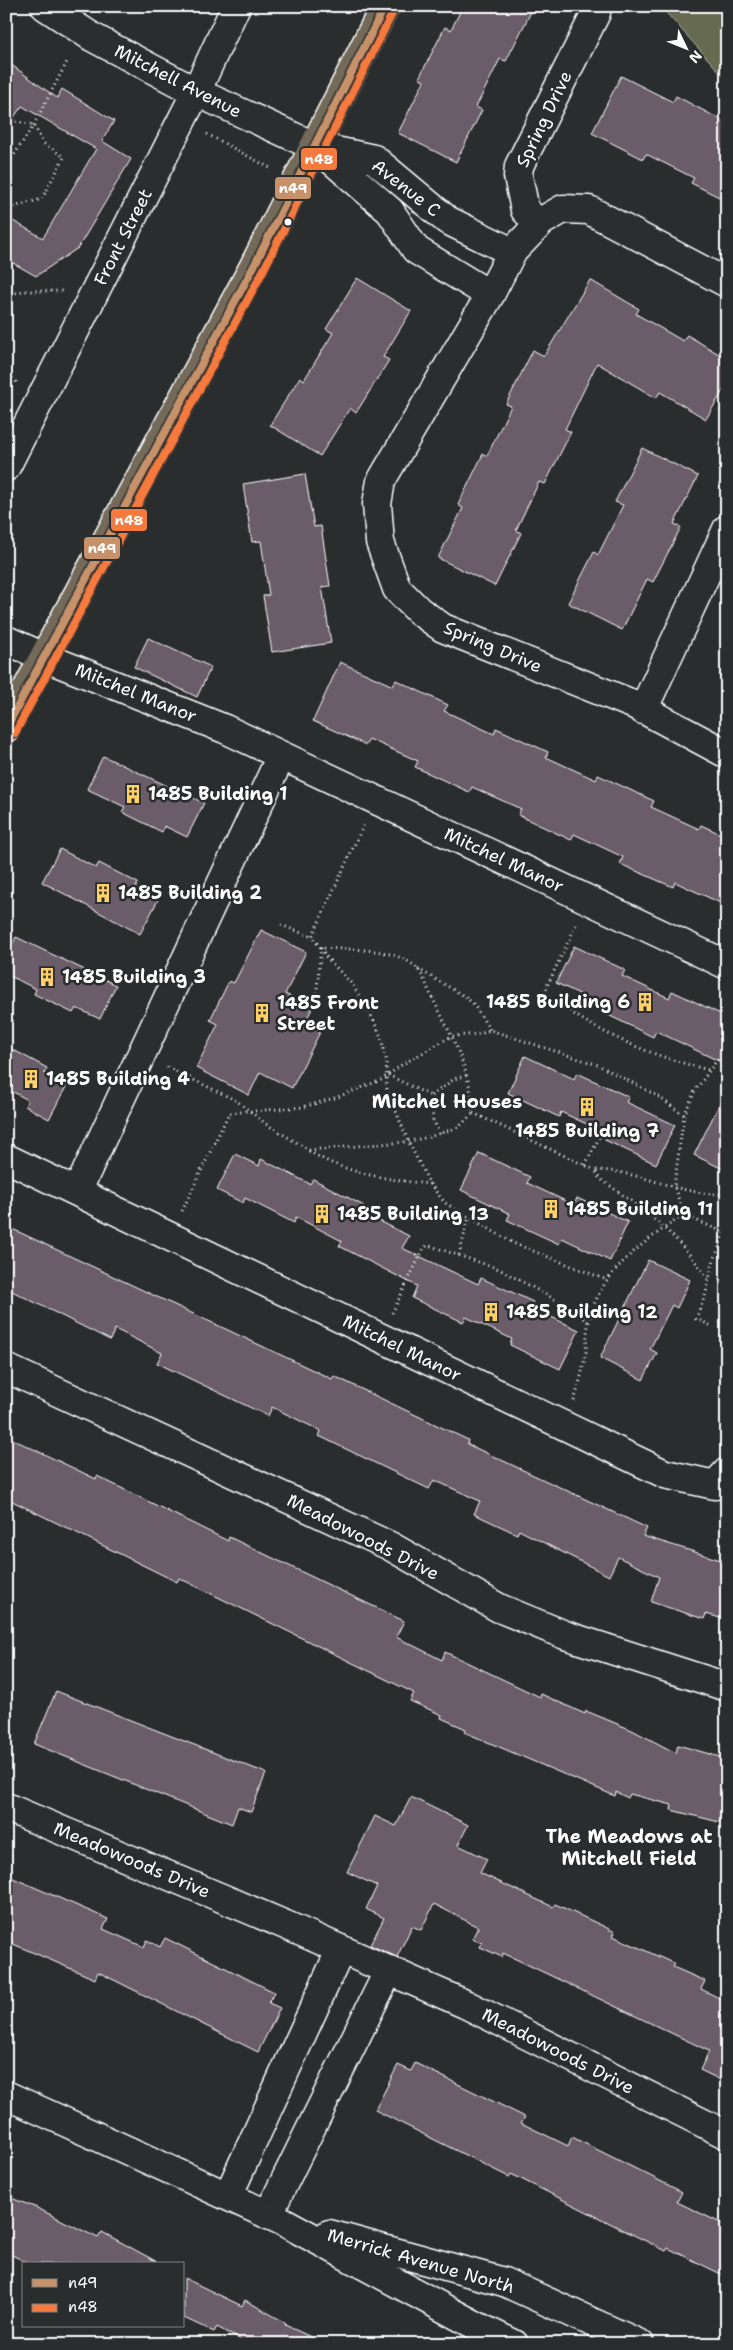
<svg xmlns="http://www.w3.org/2000/svg" width="733" height="2350" viewBox="0 0 733 2350" font-family="'Shantell Sans',sans-serif">
<style>
.green{fill:#656b51;stroke:#b2b5a8}
.building{fill:#6a5c69;stroke:#fff}
.lines{fill:none;stroke-linecap:round;stroke-linejoin:round}
.street-casing{stroke:#fff;stroke-width:31}
.secondary-casing{stroke:#fff;stroke-width:31}
.primary-casing{stroke:#fff;stroke-width:31}
.path{stroke:#fff;stroke-width:3;stroke-dasharray:1 4;stroke-linecap:butt}
.street{stroke:#2a2d2e;stroke-width:28}
.secondary{stroke:#2a2d2e;stroke-width:28}
.primary{stroke:#736b5a;stroke-width:28}
.bus-1-casing{stroke:#2a2d2e;stroke-width:11}
.bus-2-casing{stroke:#2a2d2e;stroke-width:11}
.bus-1{stroke:#c7916a;stroke-width:8}
.bus-2{stroke:#f6793e;stroke-width:8}
.bus-dot{fill:#fff;stroke:#2a2d2e;stroke-width:2}
.labels{text-anchor:middle;stroke-width:5;stroke-linejoin:round;paint-order:stroke}
.street-label{font-size:18px;fill:#fff;stroke:#2a2d2e}
.poi-label{font-size:18px;font-weight:bold;fill:#fff;stroke:#2a2d2e;text-anchor:start}
.neighbourhood-label{font-size:19px;font-weight:bold;fill:#fff;stroke:#2a2d2e}
.line-badge{stroke:#2a2d2e;stroke-width:2}
.badge-label{font-size:14px;text-anchor:middle;font-weight:bold;fill:#fff}
</style>
<rect width="100%" height="100%" fill="#2a2d2e"/>
<filter id="ink" filterUnits="userSpaceOnUse"><feTurbulence type="fractalNoise" baseFrequency=".02" numOctaves="2"/><feDisplacementMap in="SourceGraphic" scale="10" xChannelSelector="R" yChannelSelector="G"/><feConvolveMatrix kernelMatrix="1 2 1 2 8 2 1 2 1" color-interpolation-filters="sRGB"/></filter>
<g filter="url(#ink)">
<path class="green" d="M660,6H727V80Z"/>
<path class="building" d="M463,6H534L506,61L500,59L476,107L482,110L456,162L398,133L424,81L419,78L445,27L451,30Z
M6,61L57,98L62,89L114,121L102,141L131,159L78,248L36,276L6,259V217L43,238L96,149L22,106L6,128Z
M621,76L673,102L676,96L727,123V201L691,183L694,178L646,154L643,159L592,133Z
M357,278L411,311L383,357L389,360L356,413L350,408L320,456L270,425L300,377L304,380L333,333L326,329Z
M590,280L639,309L636,314L683,341L687,335L727,359V384L706,419L660,392L656,398L597,363L565,429L571,432L545,484L539,482L516,530L521,533L495,586L438,558L463,508L458,505L483,454L487,456L511,406L506,404L533,350L544,356Z
M642,448L698,476L674,524L681,527L653,582L647,579L622,630L568,603L594,552L598,555L623,505L615,502Z
M305,474L314,527L321,526L330,586L322,587L331,643L272,652L263,596L269,595L261,541L252,542L243,484Z
M148,638L211,667L197,697L134,667Z
M340,662L393,686L396,680L448,705L444,711L494,734L496,728L548,752L546,757L596,780L598,775L654,801L651,807L699,829L701,825L727,837V906L675,882L673,887L620,864L623,857L574,834L571,840L518,815L521,809L472,787L469,792L415,767L418,761L369,739L366,745L313,721Z
M103,756L204,803L187,837L164,826L162,832L122,812L125,807L87,789Z
M60,849L96,868L99,863L138,883L135,889L158,900L140,934L42,882Z
M261,930L306,952L285,994L313,1007L307,1018L323,1026L292,1088L260,1072L249,1095L196,1068L218,1024L210,1020L229,981L234,983Z
M16,937L116,985L100,1019L76,1008L73,1013L34,994L36,989L6,974V957Z
M574,946L625,970L622,976L669,998L672,991L727,1017V1065L656,1031L653,1037L602,1012L605,1006L556,983Z
M6,1046L47,1068L44,1073L67,1085L49,1119L25,1106L28,1100L6,1088Z
M525,1056L574,1079L577,1073L629,1097L626,1102L675,1125L656,1164L605,1140L608,1134L561,1112L559,1117L508,1093Z
M727,1089V1171L694,1155Z
M479,1153L530,1177L527,1183L574,1205L577,1198L628,1222L610,1261L562,1238L559,1244L507,1220L510,1214L461,1190Z
M235,1154L259,1166L261,1159L310,1184L313,1179L364,1206L362,1212L409,1236L402,1248L478,1284L481,1278L533,1302L530,1307L579,1330L560,1369L510,1345L512,1339L466,1317L463,1322L412,1298L417,1286L339,1246L342,1241L296,1217L294,1223L245,1198L243,1203L217,1190Z
M6,1226L332,1379L334,1376L468,1440L467,1444L647,1528L643,1536L727,1562V1620L706,1614L704,1619L651,1602L659,1577L618,1557L609,1576L519,1530L517,1534L474,1514L480,1501L434,1480L429,1489L319,1436L321,1431L272,1407L268,1416L157,1363L162,1353L115,1329L110,1340L6,1288Z
M648,1260L690,1280L677,1308L672,1305L650,1349L657,1353L643,1380L600,1358Z
M6,1436L96,1479L97,1476L228,1541L229,1537L404,1621L396,1637L442,1660L445,1652L540,1697L541,1694L585,1714L586,1711L632,1730L676,1753L678,1745L727,1759V1824L671,1810L672,1805L630,1794L628,1798L616,1792L615,1796L464,1732L466,1729L441,1718L442,1715L410,1701L414,1693L179,1578L177,1582L6,1498Z
M56,1691L266,1773L251,1812L238,1807L232,1824L34,1744Z
M411,1797L468,1825L458,1845L487,1859L480,1873L553,1907L555,1904L603,1926L615,1932L613,1936L675,1964L673,1967L705,1981L701,1989L727,2002V2083L700,2070L709,2051L503,1953L502,1957L480,1947L482,1943L472,1939L478,1927L434,1904L421,1930L412,1926L397,1957L370,1945L384,1918L366,1909L377,1886L347,1872L375,1816L396,1826Z
M6,1875L108,1919L103,1929L144,1947L147,1940L160,1947L165,1938L274,1992L269,2003L280,2008L258,2052L98,1972L95,1979L6,1941Z
M415,2063L525,2117L521,2123L568,2146L572,2137L682,2192L677,2202L727,2226V2277L668,2248L666,2251L511,2174L509,2177L375,2110L398,2065L411,2071Z
M6,2196L37,2208L98,2238L102,2232L161,2264H30L6,2252Z
M184,2278L242,2306L245,2300L286,2323L285,2325L326,2344H248L217,2327L214,2332L184,2318Z"/>
<g class="lines">
<g class="street-casing">
<path id="street" d="M45,6L92,37L196,92L316,147L374,159L447,220L512,252
M317,147L390,211L416,250L490,295
M539,224L525,210L518,176L519,166L596,13
M727,283L589,210L563,209L542,221L512,252L490,295L381,481L377,504L380,542L397,589L419,611L443,628L635,705L727,754
M6,467L196,92L236,6
M6,640L44,657L225,729L727,965
M643,710L727,529
M6,1158L665,1474L715,1485L727,1472
M77,1192L281,756
M6,1368L390,1546L499,1608L565,1635L727,1687
M6,1807L288,1926L465,2004L727,2135
M228,2196L341,1949
M268,2215L389,1970"/>
</g>
<g class="secondary-casing">
<path id="secondary" d="M6,2095L282,2221L475,2325L514,2344
M329,2234L504,2282L640,2344"/>
</g>
<g class="primary-casing">
<path id="primary" d="M6,728L254,266L385,6"/>
</g>
<path class="path" d="M6,119L34,125L43,143L64,157L42,199L6,209
M207,134L272,169
M6,167L32,128L68,60
M6,295L23,291H65
M6,370L17,383
M281,925L312,937L364,824
M576,925L547,986L546,993L549,998C603,1035 645,1054 709,1070
M321,948L327,958L352,984L372,1017L381,1037L386,1059L387,1089L408,1141L430,1184L445,1203L513,1243L607,1280
M418,969L466,997L474,1005L490,1030
M316,998L321,948
M167,1067L237,1101L266,1124L309,1150L405,1142L429,1137L459,1127L473,1113C471,1069 450,1033 431,995C427,988 423,974 417,968C393,946 350,950 321,948L312,937
M388,1075L431,1096
M473,1113L595,1170
M440,1134L433,1120L431,1096L454,1079L468,1075
M309,1151C343,1173 389,1180 430,1184
M585,1165L601,1134
M182,1211L229,1113L303,1107L335,1098L381,1080L403,1064L452,1036L480,1034L490,1030L598,1065L656,1095L684,1115
M684,1215L723,1232
M459,1255L469,1217
M708,1279C677,1233 644,1210 599,1178L595,1170C640,1170 682,1197 727,1194
M392,1313L424,1248L428,1245L499,1269L567,1306L588,1322
M710,1325L696,1319L706,1293L712,1266L727,1225
M574,1401C579,1385 583,1369 586,1352C587,1342 586,1332 589,1322C599,1272 643,1242 684,1215L674,1186L684,1115L695,1091L727,1046"/>
<use href="#street" class="street"/>
<use href="#secondary" class="secondary"/>
<use href="#primary" class="primary"/>
<g class="bus-1-casing">
<path id="bus-1" d="M6,728L254,266L385,6"/>
</g>
<g class="bus-2-casing">
<path id="bus-2" d="M15,733L263,271L394,10"/>
</g>
<use href="#bus-1" class="bus-1"/>
<use href="#bus-2" class="bus-2"/>
</g>
</g>
<defs>
<g id="building-bare" transform="scale(1.5)"><path d="M-4-6H4V6H1V3H-1V6H-4ZM-2.5-4.3h1.7v1.8h-1.7ZM.8-4.3h1.7v1.8H.8ZM-2.5-1h1.7V.8h-1.7ZM.8-1h1.7V.8H.8Z" fill="#ffd166" stroke="#2a2d2e" stroke-width="2.5" paint-order="stroke"/></g>
</defs>
<g fill-rule="evenodd">
<use href="#building-bare" x="133" y="794"/>
<use href="#building-bare" x="103" y="893"/>
<use href="#building-bare" x="47" y="977"/>
<use href="#building-bare" x="645" y="1002"/>
<use href="#building-bare" x="262" y="1013"/>
<use href="#building-bare" x="31" y="1079"/>
<use href="#building-bare" x="587" y="1107"/>
<use href="#building-bare" x="551" y="1209"/>
<use href="#building-bare" x="322" y="1214"/>
<use href="#building-bare" x="491" y="1312"/>
</g>
<circle class="bus-dot" cx="288" cy="222" r="4.5"/>
<g class="labels">
<g class="street-label">
<text transform="translate(178 81) rotate(27)" y="6">Mitchell Avenue</text>
<text transform="translate(544 119) rotate(-64)" y="6">Spring Drive</text>
<text transform="translate(406 188) rotate(38)" y="6">Avenue C</text>
<text transform="translate(123 237) rotate(-63)" y="6">Front Street</text>
<text transform="translate(493 647) rotate(23)" y="6">Spring Drive</text>
<text transform="translate(136 693) rotate(22)" y="6">Mitchel Manor</text>
<text transform="translate(504 860) rotate(25)" y="6">Mitchel Manor</text>
<text transform="translate(402 1348) rotate(26)" y="6">Mitchel Manor</text>
<text transform="translate(363 1537) rotate(27)" y="6">Meadowoods Drive</text>
<text transform="translate(132 1860) rotate(23)" y="6">Meadowoods Drive</text>
<text transform="translate(558 2051) rotate(27)" y="6">Meadowoods Drive</text>
<text transform="translate(421 2261) rotate(16)" y="6">Merrick Avenue North</text>
</g>
<g class="poi-label">
<text x="148" y="800">1485 Building 1</text>
<text x="118" y="899">1485 Building 2</text>
<text x="62" y="983">1485 Building 3</text>
<text x="630" y="1008" text-anchor="end">1485 Building 6</text>
<text x="277" y="1009">1485 Front<tspan x="277" dy="21">Street</tspan></text>
<text x="46" y="1085">1485 Building 4</text>
<text x="587" y="1137" text-anchor="middle">1485 Building 7</text>
<text x="566" y="1215">1485 Building 11</text>
<text x="337" y="1220">1485 Building 13</text>
<text x="506" y="1318">1485 Building 12</text>
</g>
<g class="neighbourhood-label">
<text x="447" y="1108">Mitchel Houses</text>
<text x="629" y="1843">The Meadows at<tspan x="629" dy="22">Mitchell Field</tspan></text>
</g>
</g>
<g class="line-badge">
<rect x="300" y="147" width="38" height="24" rx="5" fill="#f6793e"/>
<rect x="274" y="176" width="38" height="24" rx="5" fill="#c7916a"/>
<rect x="110" y="508" width="38" height="24" rx="5" fill="#f6793e"/>
<rect x="83" y="536" width="38" height="24" rx="5" fill="#c7916a"/>
</g>
<g class="badge-label">
<text x="319" y="164">n48</text>
<text x="293" y="193">n49</text>
<text x="129" y="525">n48</text>
<text x="102" y="553">n49</text>
</g>
<rect width="733" height="2350" fill="none" stroke="#2a2d2e" stroke-width="25"/>
<rect x="12" y="12" width="708" height="2325" fill="none" stroke="#fff" stroke-width="2" filter="url(#ink)"/>
<rect x="22" y="2262" width="162" height="65" fill="#2a2d2e" stroke="#7f8182"/>
<rect x="32" y="2279" width="25" height="8" fill="#c7916a" stroke="#7f8182"/>
<text x="68" y="2288" font-size="15" fill="#ffffff">n49</text>
<rect x="32" y="2304" width="25" height="8" fill="#f6793e" stroke="#7f8182"/>
<text x="68" y="2312" font-size="15" fill="#ffffff">n48</text>
<g transform="translate(686 48) rotate(133)" stroke="#2a2d2e" stroke-width="4" paint-order="stroke">
<path d="M0-4L9 19L0 12L-9 19Z" fill="#ffffff"/>
<text y="-8" font-size="14" font-weight="bold" text-anchor="middle" fill="#ffffff">N</text>
</g>
</svg>
